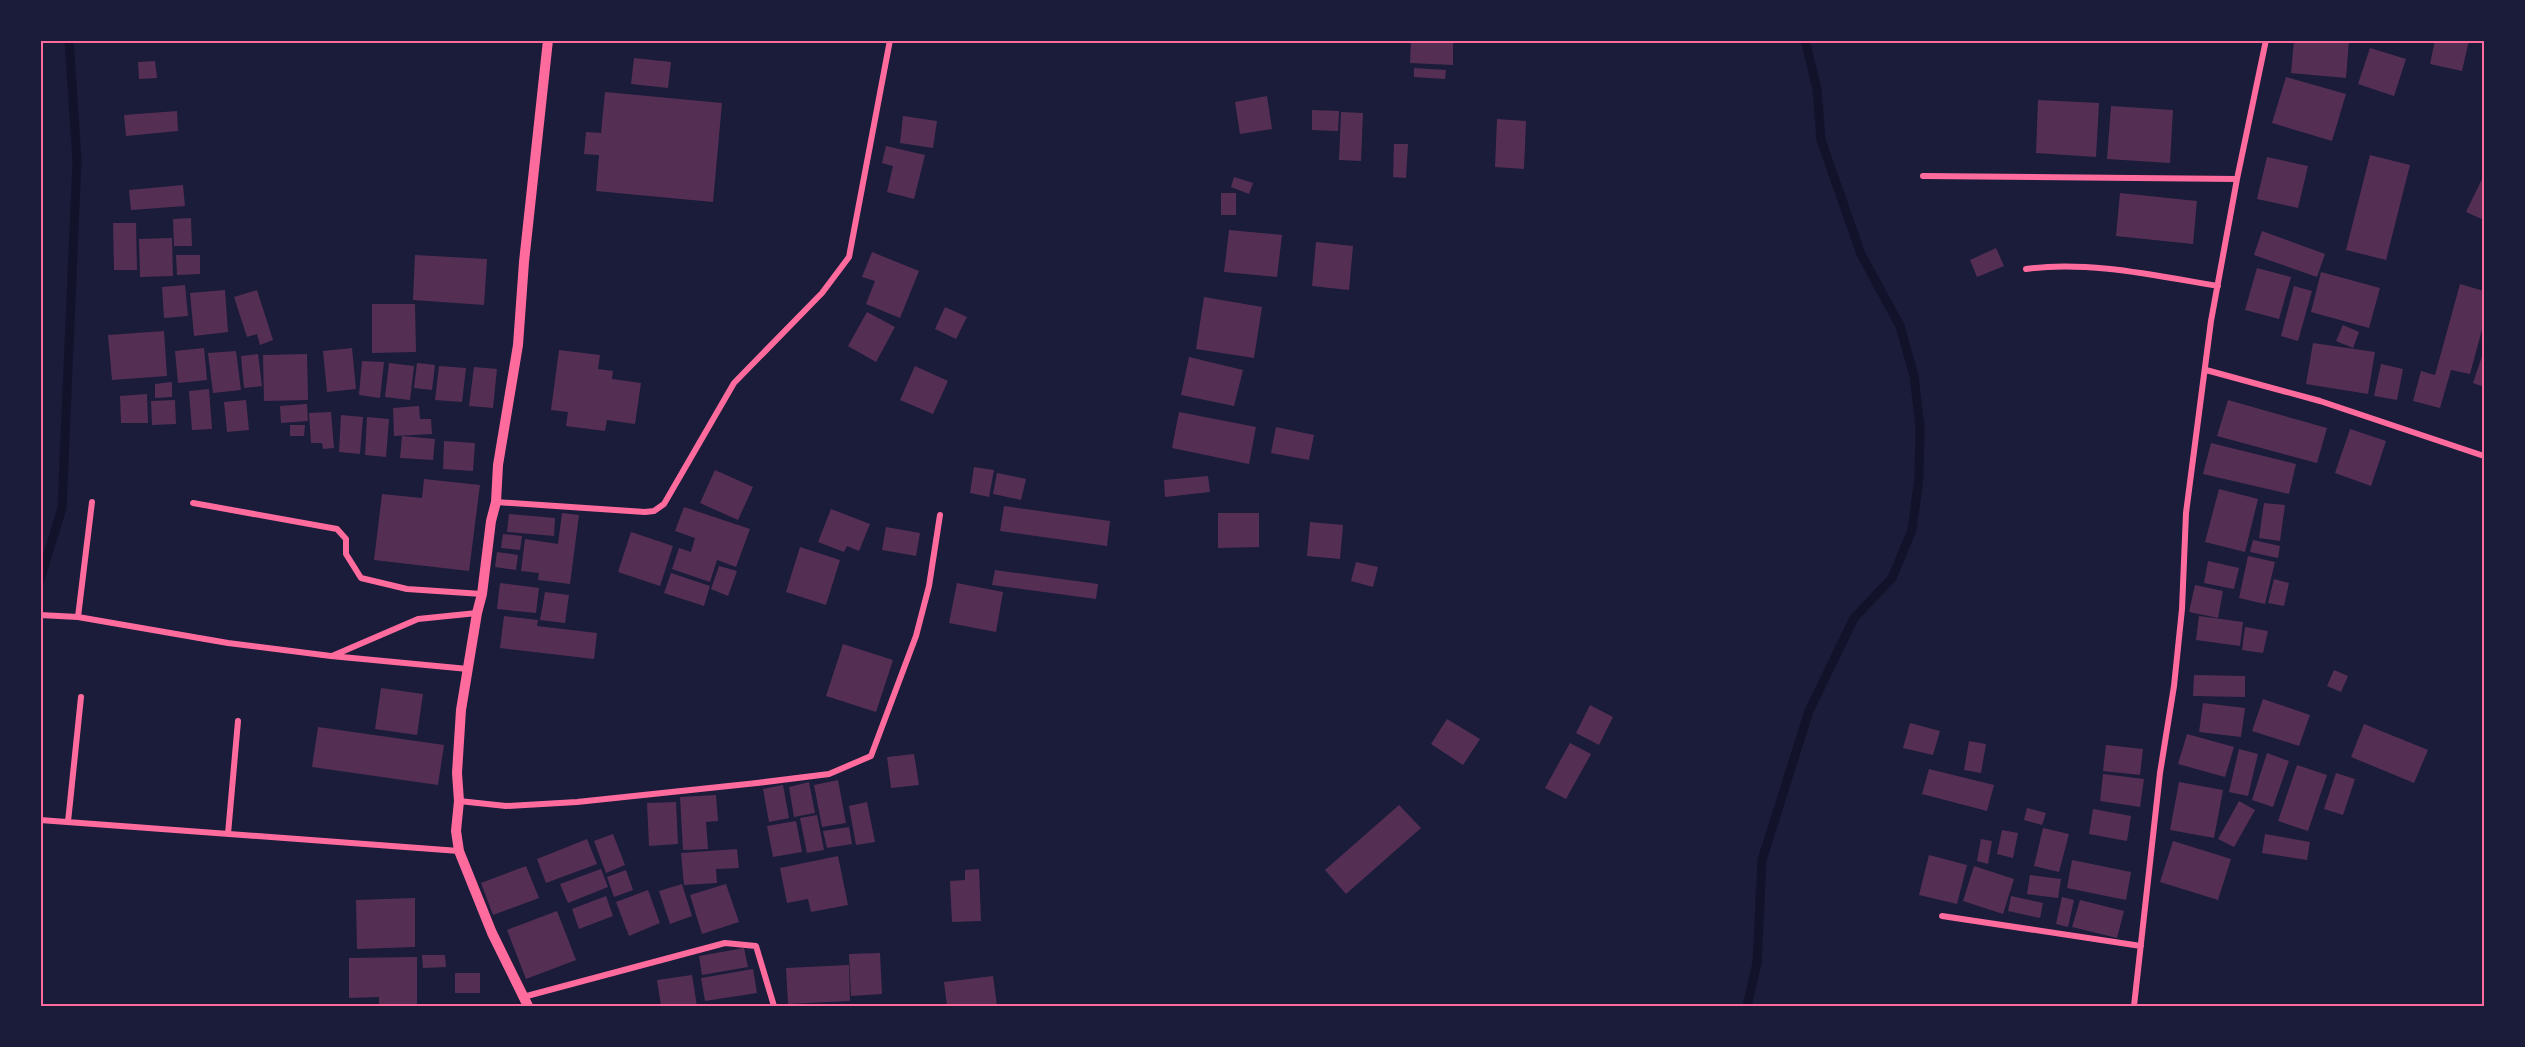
<svg xmlns="http://www.w3.org/2000/svg" width="2525" height="1047" viewBox="0 0 2525 1047" font-family="'Titillium Web',sans-serif">
<style>
.lines{fill:none;stroke-linecap:round;stroke-linejoin:round}
.stream{stroke:#12122b;stroke-width:9}
.building{fill:#542f53}
.minor{stroke:#ff6b9d;stroke-width:6}
.tertiary{stroke:#ff6b9d;stroke-width:10}
.neatline{fill:none;stroke:#ff6b9d;stroke-width:2}
</style>
<rect width="100%" height="100%" fill="#1b1b3a"/>
<g class="lines">
<path class="stream" d="M40,580L62,508L77,160L69,40
M1747,1006L1757,963L1762,860L1809,711L1854,618L1892,578L1912,530L1919,478L1920,427L1914,376L1900,326L1861,254L1821,140L1817,89L1805,40"/>
</g>
<path class="building" d="M1411,40H1453V65L1410,63Z
M2294,40H2349L2346,78L2291,73Z
M2435,40H2469L2462,71L2430,64Z
M2370,48L2406,59L2394,96L2358,84Z
M634,58L671,62L668,88L631,84Z
M155,61L157,78L139,79L138,62Z
M1414,68L1446,70L1445,79L1414,77Z
M2286,77L2346,94L2332,141L2272,123Z
M605,92L722,103L713,202L596,191L599,155L584,154L586,132L601,133Z
M1267,96L1272,129L1240,134L1235,102Z
M2038,100L2099,103L2096,157L2036,153Z
M2111,106L2173,110L2170,163L2107,159Z
M1312,110L1339,111L1338,131L1312,130Z
M177,111L178,131L126,136L124,115Z
M1341,112L1363,113L1361,161L1339,160Z
M903,116L937,121L933,148L900,143Z
M1497,119L1526,121L1524,169L1495,167Z
M1394,144H1408L1406,178L1393,177Z
M886,146L925,155L914,199L887,192L893,166L882,163Z
M2370,155L2410,165L2386,260L2346,250Z
M2267,157L2308,166L2298,208L2257,199Z
M2484,175V220L2466,212Z
M1234,177L1253,183L1249,194L1231,187Z
M183,185L185,206L131,210L129,190Z
M1221,193H1236V215H1221Z
M2120,193L2197,201L2193,244L2116,236Z
M191,218L192,246H174L173,219Z
M113,223H136L137,270H114Z
M1229,230L1282,235L1277,277L1224,272Z
M2262,231L2325,254L2317,277L2254,255Z
M172,238L173,276L140,277L139,239Z
M1316,242L1353,246L1349,290L1312,286Z
M1996,248L2004,266L1977,277L1970,260Z
M872,252L919,271L900,318L866,304L875,281L862,277Z
M176,255H200V274L177,275Z
M415,255L487,259L484,305L413,300Z
M2257,268L2291,277L2279,319L2245,310Z
M2321,272L2380,288L2369,328L2311,312Z
M2460,284L2484,291V322L2470,374L2451,370L2440,408L2413,401L2421,371L2435,375Z
M185,285L188,316L164,318L162,287Z
M2294,286L2312,291L2298,341L2281,336Z
M225,290L228,332L194,336L190,293Z
M257,290L273,340L260,345L257,334L247,337L234,297Z
M1204,297L1262,307L1254,358L1196,349Z
M372,304H415L416,352L372,353Z
M945,307L967,317L956,339L935,329Z
M867,312L895,327L876,362L848,346Z
M2343,325L2359,332L2353,348L2336,341Z
M164,331L167,376L112,380L108,335Z
M2313,343L2375,352L2368,394L2306,384Z
M204,348L207,380L178,383L175,351Z
M352,348L356,389L327,392L323,351Z
M559,350L600,355L598,369L613,371L612,379L641,383L635,424L607,420L605,431L566,426L568,412L551,410Z
M2484,350V387L2473,383Z
M236,351L241,390L213,393L208,353Z
M258,354L262,386L244,388L241,356Z
M307,354L308,400L264,401L263,355Z
M1189,357L1243,370L1234,406L1181,395Z
M362,361L384,362L380,398L359,395Z
M389,363L414,366L410,400L385,397Z
M417,363L435,365L432,390L414,388Z
M2381,364L2403,369L2397,400L2374,396Z
M439,366L466,368L462,402L435,400Z
M915,366L948,381L933,414L900,400Z
M474,367L497,369L493,408L469,406Z
M172,382V397L155,398V384Z
M209,389L212,429L192,430L189,391Z
M147,394L148,423H121L120,396Z
M175,400L176,424L152,425L151,401Z
M246,400L249,430L227,432L224,402Z
M2228,400L2327,428L2317,463L2217,436Z
M307,404L308,421L281,423L280,406Z
M419,406L420,419H431L432,434L394,436L393,408Z
M331,412L334,448L323,449L322,443H311L309,413Z
M1179,412L1256,427L1249,464L1172,448Z
M341,415L363,417L360,454L339,452Z
M367,417L389,419L386,457L365,455Z
M290,425H305L304,436H290Z
M1276,427L1314,435L1309,460L1271,453Z
M2350,429L2386,441L2371,486L2335,473Z
M402,436L435,439L433,460L400,458Z
M444,441L475,443L473,471L443,469Z
M2211,443L2296,464L2289,494L2203,474Z
M974,467L994,470L989,497L970,493Z
M715,470L753,487L738,520L700,503Z
M997,473L1026,479L1021,500L993,494Z
M1208,476L1210,492L1165,497L1164,480Z
M424,479L480,485L469,571L374,560L382,494L422,498Z
M2219,489L2258,499L2245,552L2205,542Z
M2264,503L2285,505L2280,541L2259,538Z
M1004,506L1110,521L1107,546L1000,531Z
M684,507L750,529L736,567L717,560L710,582L672,569L679,548L691,552L695,538L675,531Z
M831,509L870,524L859,551L847,546L844,552L818,542Z
M562,513L579,515L570,584L538,580L539,573L521,571L525,539L558,544Z
M1218,513H1259V547L1218,548Z
M509,514L555,518L554,536L507,532Z
M1310,522L1343,525L1340,559L1307,556Z
M886,527L920,533L916,556L882,550Z
M631,532L673,546L660,586L618,572Z
M503,534L522,536L520,550L501,548Z
M2253,540L2280,546L2278,558L2250,552Z
M800,547L840,560L826,605L786,592Z
M497,552L518,555L516,570L495,567Z
M2248,556L2275,562L2265,604L2239,598Z
M2208,561L2239,568L2234,589L2204,583Z
M1356,562L1378,567L1373,587L1351,581Z
M719,566L737,571L728,596L711,589Z
M995,570L1098,584L1096,599L992,585Z
M671,573L710,586L704,606L664,593Z
M2274,579L2289,583L2284,606L2268,603Z
M500,583L539,588L536,613L497,609Z
M957,583L1003,592L996,632L949,623Z
M2195,585L2223,591L2218,618L2189,612Z
M545,592L569,595L565,623L540,620Z
M504,616L538,620L537,626L597,633L594,659L500,648Z
M2199,616L2243,622L2240,646L2196,640Z
M2245,627L2268,631L2263,653L2242,650Z
M843,644L893,660L876,712L826,696Z
M2334,670L2348,676L2341,692L2327,686Z
M2194,675L2245,676V697L2193,696Z
M381,688L423,694L417,735L375,729Z
M2263,699L2310,715L2299,746L2252,731Z
M2203,703L2245,708L2241,737L2199,732Z
M1590,705L1613,717L1599,745L1576,733Z
M1447,719L1480,739L1463,765L1431,744Z
M1910,723L1940,731L1933,755L1903,748Z
M2364,724L2428,750L2414,783L2351,757Z
M318,727L444,745L438,785L312,767Z
M2187,734L2234,747L2225,777L2178,764Z
M1969,741L1986,744L1981,773L1964,770Z
M1570,743L1591,754L1566,799L1545,788Z
M2106,745L2143,749L2140,775L2103,771Z
M2239,749L2258,754L2248,796L2229,792Z
M2267,753L2289,761L2273,807L2252,800Z
M914,754L919,785L891,788L887,757Z
M2297,765L2327,775L2308,831L2278,821Z
M1929,769L1994,785L1987,811L1922,794Z
M2336,773L2355,779L2343,815L2324,809Z
M2103,774L2144,779L2140,807L2100,801Z
M838,780L846,823L822,827L814,785Z
M809,782L815,813L794,817L789,787Z
M2179,782L2223,790L2214,838L2170,830Z
M783,785L789,818L769,822L763,789Z
M716,795L718,821L706,822L708,849L683,850L680,797Z
M2239,801L2255,810L2234,847L2218,839Z
M676,802L678,844L649,846L647,803Z
M867,802L875,842L856,845L849,806Z
M1399,805L1421,828L1346,894L1325,870Z
M2027,808L2046,813L2042,825L2024,820Z
M2093,809L2131,816L2127,841L2089,834Z
M817,815L824,850L807,853L800,818Z
M796,821L802,852L773,857L767,826Z
M849,827L852,844L827,848L823,831Z
M2043,828L2069,834L2059,872L2034,866Z
M2002,830L2018,833L2013,858L1997,854Z
M613,834L625,865L606,873L594,841Z
M2265,834L2310,842L2307,860L2262,853Z
M587,839L597,864L546,883L537,859Z
M1981,839L1992,841L1988,864L1977,861Z
M2173,841L2231,859L2218,900L2160,882Z
M737,849L739,868L716,869L717,883L684,885L681,853Z
M1929,855L1967,865L1957,904L1919,895Z
M838,856L848,905L811,912L808,899L787,903L780,868Z
M2072,860L2131,872L2126,900L2067,888Z
M526,866L539,898L493,915L481,883Z
M1974,866L2014,879L2003,914L1963,901Z
M601,869L608,887L568,903L560,884Z
M979,869L981,921L952,922L950,881L965,880V870Z
M626,870L633,890L614,897L607,877Z
M2030,875L2061,879L2058,898L2027,894Z
M682,884L692,916L670,924L659,891Z
M726,884L739,922L702,934L690,895Z
M648,890L660,923L629,936L616,902Z
M606,896L613,916L579,929L572,909Z
M2011,896L2043,903L2040,918L2008,911Z
M2062,897L2074,900L2068,927L2056,924Z
M415,898V947L357,949L356,900Z
M2080,900L2124,911L2117,938L2072,927Z
M557,911L576,960L526,979L507,930Z
M744,948L748,967L702,975L699,956Z
M880,953L882,994L851,996L849,954Z
M422,955H445L446,967L423,968Z
M417,957V1006H379V997L349,998V958Z
M849,965L850,1001L788,1004L786,968Z
M753,969L757,993L705,1001L701,978Z
M455,973H480V993H455Z
M692,975L697,1006H661L657,980Z
M993,976L997,1006H947L944,982Z"/>
<g class="lines">
<path class="minor" d="M1923,176L2237,179
M2026,269C2086,260 2158,276 2218,286
M2206,370L2320,401L2484,456
M496,502L645,512L654,511L664,504L734,383L822,293L849,257L890,40
M193,503L337,529L346,539V554L361,578L407,589L482,594
M40,615L78,617L228,643L331,656L468,669
M78,617L92,502
M332,656L418,619L477,613
M459,801L506,806L577,802L757,783L829,774L871,756L916,636L929,586L940,515
M40,820L459,851
M68,822L81,697
M228,834L238,721
M1942,916L2141,946
M523,997L725,943L756,946L774,1006
M2134,1006L2160,773L2174,686L2182,609L2186,513L2211,321L2237,179L2266,40"/>
<path class="tertiary" d="M528,1006L492,933L459,851L456,831L459,801L457,773L461,710L477,613L482,594L491,521L496,502L498,465L518,345L524,262L548,40"/>
</g>
<rect width="2525" height="1047" fill="none" stroke="#1b1b3a" stroke-width="84"/>
<rect x="42" y="42" width="2441" height="963" class="neatline"/>
</svg>
